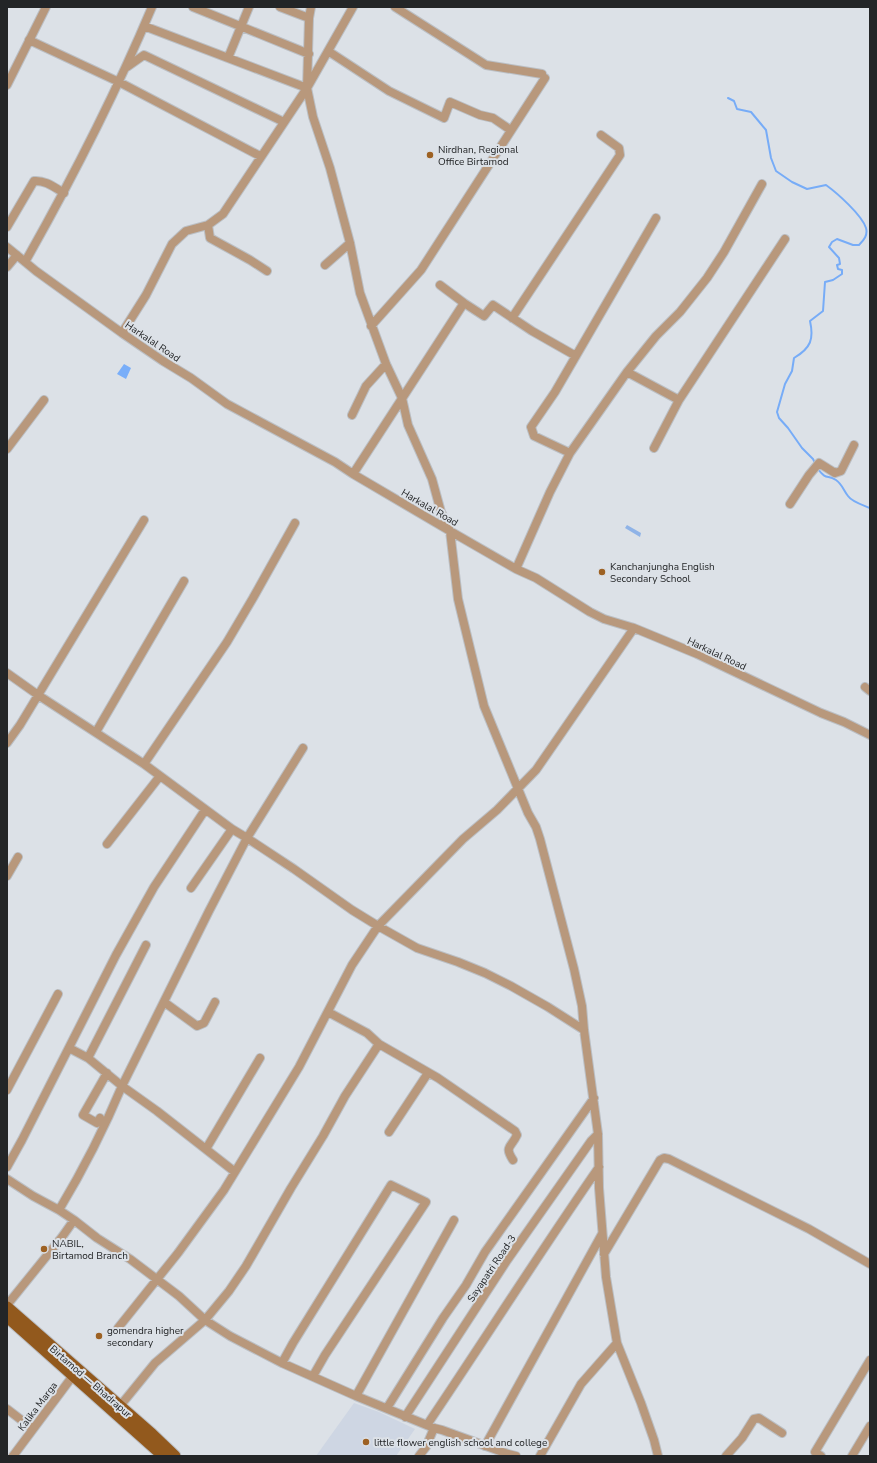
<svg xmlns="http://www.w3.org/2000/svg" width="877" height="1463" viewBox="0 0 877 1463" font-family="'Nunito Sans',sans-serif">
<style>
.built{fill:#ced6e3}
.green{fill:#8fb3e7}
.forest{fill:#79aef9}
.lines{fill:none;stroke-linecap:round;stroke-linejoin:round}
.stream{stroke:#77acf7;stroke-width:2}
.minor-casing{stroke:#bbbfc4;stroke-width:10}
.primary-casing{stroke:#bbbfc4;stroke-width:13}
.minor{stroke:#b8987c;stroke-width:8}
.primary{stroke:#92591d;stroke-width:11}
.poi-dot{fill:#9d6123;stroke:#dce1e7;stroke-width:1.5}
.labels{text-anchor:middle;stroke-width:4;stroke-linejoin:round;paint-order:stroke}
.poi-label{font-size:10px;fill:#232527;stroke:#dce1e7;text-anchor:start}
.street-label{font-size:10px;fill:#232527;stroke:#dce1e7}
</style>
<rect width="100%" height="100%" fill="#dce1e7"/>
<path class="built" d="M354,1403L379,1412L415,1429L396,1456H316Z"/>
<path class="green" d="M627,525L641,533L640,537L625,528Z"/>
<path class="forest" d="M124,364L131,368L126,379L117,374Z"/>
<g class="lines">
<path class="stream" d="M728,98L734,101L737,109L751,112L766,130L771,158L776,171L792,182L807,189L826,185C837,193 862,215 866,228C868,235 864,240 859,245H853L837,239L832,242L829,247L839,258L840,264L837,265L838,269L842,270V274L833,280L825,282L823,311L810,321C814,339 811,348 794,358L792,371L785,384L777,412L779,418L788,428L802,448L813,459L815,463
M818,469C827,481 827,474 836,480C842,484 844,491 848,496C852,502 863,505 870,508"/>
<g class="minor-casing">
<path id="minor" d="M193,7L309,54
M280,7L309,18
M311,7L309,18L307,88L313,117L330,168L350,243L360,293L386,364L402,398L408,425L432,479L441,512L450,531L458,599L484,706L528,813L536,827L540,839L574,969L582,1006L584,1030L598,1134L599,1188L606,1277L617,1343L641,1403L654,1440L658,1456
M395,7L486,65L542,74
M144,26L307,88
M29,40L119,82L260,156
M328,51L389,91L444,118L450,102L480,115L493,118L509,129
M228,58L249,7
M127,67L144,55L284,122
M7,85L46,7
M208,225L210,238L250,260L267,271
M7,227L34,181C46,180 55,188 64,193
M7,247L36,271L122,333L163,361L191,378L227,404L335,462L353,474L450,531L516,569L536,578L590,612L604,619L634,628L697,654L821,713L844,722L870,735
M25,262C72,179 115,95 152,7
M325,265L350,243
M7,267L17,255
M440,285L464,303L484,316L493,305L532,331L576,356
M512,318L620,155L619,148L601,135
M371,326L421,270L545,78
M122,333L146,295L172,244L186,231L208,225L223,214L307,88L353,7
M627,372L679,400
M352,415L366,386L386,364
M654,448L679,400L785,239
M7,449L44,400
M570,453L534,436L531,427L555,392L656,218
M353,474L464,303
M790,504L809,475L819,463L835,473L841,471L854,445
M516,569L550,492L570,453L627,372L656,336L680,312L707,278L724,252L762,184
M7,673L38,695L144,764L232,829L247,838L294,869L352,910L378,926L417,948L458,962L485,973L511,986L548,1007L584,1030
M865,687L870,691
M96,732L184,581
M7,743L20,725L144,520
M144,764L227,642L253,598L295,523
M107,844L160,776
M7,876L18,857
M191,888L232,829
M164,1002L197,1026L204,1023L215,1002
M379,1044L438,1078L515,1131L517,1135C511,1148 504,1146 513,1160
M69,1048L88,1058L146,945
M88,1058L122,1086L157,1111L235,1172
M7,1090L58,994
M100,1118L97,1123L83,1115L107,1073
M389,1132L428,1073
M206,1149L260,1058
M7,1167L22,1140L116,955L154,887L205,810
M7,1179L33,1196L59,1210L74,1220
M59,1210C83,1170 104,1129 122,1086L209,911L247,838L303,748
M604,1254L660,1160L664,1158L669,1159L809,1229L870,1264
M7,1305L62,1237L74,1220L97,1238L130,1259L179,1296L205,1320L230,1336L282,1363L356,1396L434,1428L426,1447L419,1456
M118,1328L178,1253L224,1190L299,1067L352,965L378,926L463,839L497,810L536,770L634,628
M282,1363L293,1343L391,1185L426,1202L325,1355L313,1376
M356,1396L454,1220
M120,1406L155,1363L205,1320L229,1291L246,1266L291,1188L323,1136L345,1096L379,1044L367,1033L328,1012
M387,1408L443,1318L466,1285L485,1252L594,1098
M7,1409L33,1429
M405,1417L506,1262L591,1141L598,1134
M427,1425C485,1339 540,1252 599,1167
M434,1428L442,1430L508,1454L516,1456
M485,1446L602,1234
M13,1456L75,1373
M540,1456L581,1384L617,1343
M726,1456L742,1438L754,1419L759,1418L782,1433
M821,1456L815,1452L870,1360
M852,1456L870,1426"/>
</g>
<g class="primary-casing">
<path id="primary" d="M7,1307L152,1434L175,1456
M7,1317L163,1456"/>
</g>
<use href="#minor" class="minor"/>
<use href="#primary" class="primary"/>
</g>
<g class="poi-dot">
<circle cx="430" cy="155" r="4"/>
<circle cx="602" cy="572" r="4"/>
<circle cx="44" cy="1249" r="4"/>
<circle cx="99" cy="1336" r="4"/>
<circle cx="366" cy="1442" r="4"/>
</g>
<g class="labels">
<g class="poi-label">
<text x="438" y="153">Nirdhan, Regional<tspan x="438" dy="12">Office Birtamod</tspan></text>
<text x="610" y="570">Kanchanjungha English<tspan x="610" dy="12">Secondary School</tspan></text>
<text x="52" y="1247">NABIL,<tspan x="52" dy="12">Birtamod Branch</tspan></text>
<text x="107" y="1334">gomendra higher<tspan x="107" dy="12">secondary</tspan></text>
<text x="374" y="1446">little flower english school and college</text>
</g>
<g class="street-label">
<text transform="translate(153 341) rotate(34)" y="4">Harkalal Road</text>
<text transform="translate(430 507) rotate(30)" y="4">Harkalal Road</text>
<text transform="translate(717 653) rotate(25)" y="4">Harkalal Road</text>
<text transform="translate(491 1268) rotate(-56)" y="4">Sayapatri Road-3</text>
<text transform="translate(91 1381) rotate(41)" y="4">Birtamod — Bhadrapur</text>
<text transform="translate(37 1406) rotate(-53)" y="4">Kalika Marga</text>
</g>
</g>
<rect width="877" height="1463" fill="none" stroke="#232527" stroke-width="16"/>
</svg>
